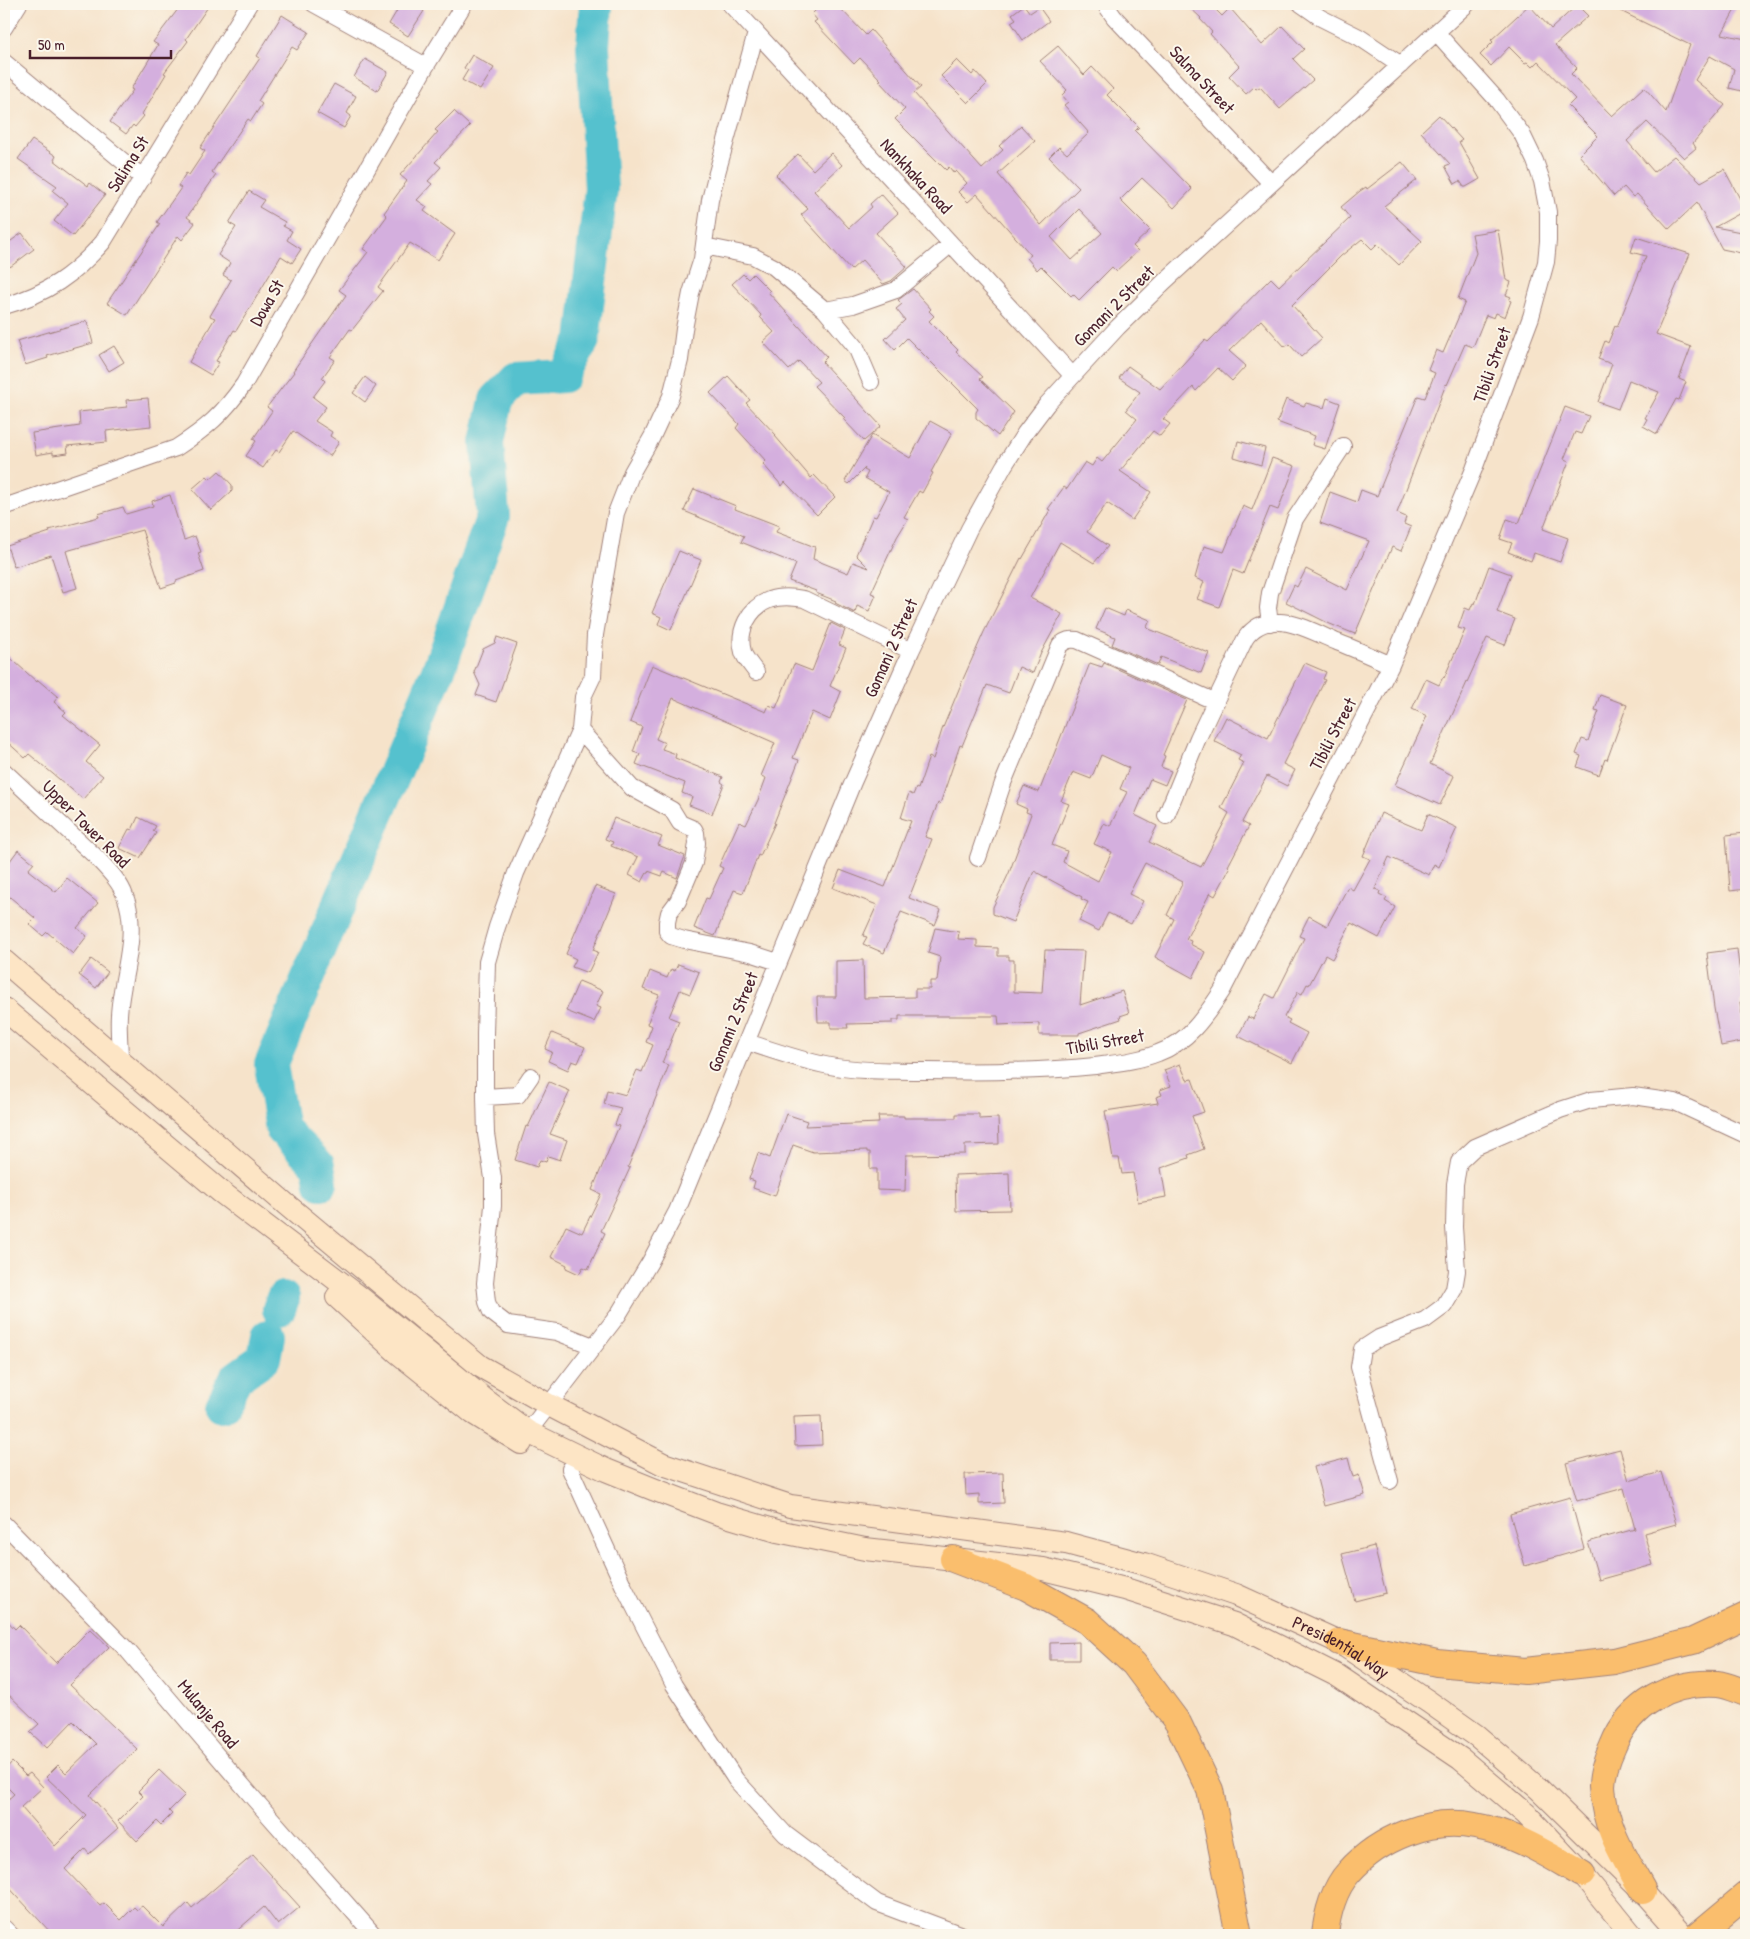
<svg xmlns="http://www.w3.org/2000/svg" width="1750" height="1939" viewBox="0 0 1750 1939" font-family="'Patrick Hand',sans-serif">
<style>
.lines{fill:none;stroke-linecap:round;stroke-linejoin:round}
.river{stroke:#55c1ce;stroke-width:34}
.building{fill:#d4afde;fill-rule:evenodd}
.minor-casing{stroke:#a0817a;stroke-width:18}
.secondary-casing{stroke:#a0817a;stroke-width:24}
.trunk-casing{stroke:#a0817a;stroke-width:28}
.minor{stroke:#fff;stroke-width:16}
.secondary{stroke:#fde5c5;stroke-width:22}
.trunk{stroke:#fabe6d;stroke-width:26}
.labels{text-anchor:middle;stroke-width:4;stroke-linejoin:round;paint-order:stroke}
.street-label{font-size:18px;fill:#4a1f2b;stroke:#fbf7ec}
</style>
<rect width="100%" height="100%" fill="#fbf7ec"/>
<filter id="ink" filterUnits="userSpaceOnUse"><feTurbulence type="fractalNoise" baseFrequency=".02" numOctaves="2"/><feDisplacementMap in="SourceGraphic" scale="10" xChannelSelector="R" yChannelSelector="G"/><feConvolveMatrix kernelMatrix="1 2 1 2 8 2 1 2 1" color-interpolation-filters="sRGB"/></filter>
<filter id="wash" filterUnits="userSpaceOnUse"><feTurbulence type="fractalNoise" baseFrequency=".0096" numOctaves="4" result="noise"/><feDisplacementMap in="SourceGraphic" scale="20" xChannelSelector="R" yChannelSelector="G"/><feGaussianBlur stdDeviation="1.12" result="paint"/><feColorMatrix in="noise" values="0 0 0 0 0 0 0 0 0 0 0 0 0 0 0 0 0 1.4 0 .05"/><feComposite in="paint" operator="in"/></filter>
<g filter="url(#wash)">
<rect width="100%" height="100%" fill="#f6e3ca"/>
<g class="lines">
<path class="river" d="M321,1183L318,1165L282,1129L271,1065L440,666L493,516L487,443L496,400L516,379L563,376L583,340L601,189L593,46L596,4
M279,1309L283,1298
M222,1405L236,1378L264,1358L268,1336"/>
</g>
<g id="blocks">
<path class="building" d="M182,4H210L186,39L188,41L164,73L166,74L142,114L144,116L135,127L133,125L126,134L110,122L133,90L131,89L158,45L153,42Z
M401,4H412L424,11L408,36L389,24Z
M822,4H836L866,35L871,30L921,87L914,93L982,169L1003,150L999,146L1021,126L1035,141L998,174L1041,225L1079,188L1049,157L1059,147L1067,154L1089,133L1064,105L1068,102L1062,95L1067,90L1040,61L1058,46L1084,75L1092,67L1113,89L1107,95L1139,127L1135,131L1192,189L1174,208L1142,178L1120,200L1150,230L1133,246L1138,251L1116,271L1112,267L1079,300L1073,294L1071,296L1041,266L1037,270L1027,258L1031,255L977,194L968,202L958,192L967,183L956,171L954,173L949,167L946,170L895,119L905,109L879,81L881,80L860,58L854,64L814,22L817,20L812,14ZM1079,209L1102,233L1072,260L1051,237Z
M1186,4H1210L1222,16L1230,8L1262,45L1282,26L1304,49L1293,59L1313,80L1280,109L1260,87L1256,89L1254,87L1246,94L1229,76L1239,66L1210,34L1212,32L1200,19L1201,18Z
M1606,4H1738L1722,34L1746,39V92L1729,88L1734,69L1710,56L1695,80L1725,105L1693,143L1696,148L1684,158L1647,122L1627,141L1654,172L1674,156L1701,182L1724,169L1746,210L1715,227L1746,233V254L1722,249L1697,203L1669,229L1637,194L1633,197L1624,187L1614,196L1579,155L1598,136L1568,106L1575,99L1538,61L1532,67L1527,62L1525,63L1509,47L1491,66L1480,55L1493,42L1491,40L1529,5L1551,29L1577,5L1588,16L1555,45L1577,68L1571,74L1612,116L1644,87L1666,112L1690,45Z
M1024,5L1030,13L1039,7L1049,21L1023,40L1011,22L1016,19L1012,14Z
M282,15L309,32L297,50L292,47L258,101L262,104L251,121L248,119L212,172L216,175L187,217L195,223L182,240L178,236L127,315L107,303L160,224L157,222L181,188L178,186L186,173L189,175L205,151L200,148L260,58L257,56Z
M472,55L494,68L480,90L462,80L468,70L464,68Z
M365,59L388,72L377,91L354,77Z
M957,60L972,75L975,71L987,84L968,103L941,76Z
M334,84L356,96L347,113L351,116L344,128L317,113Z
M454,111L470,126L435,162L441,167L428,181L432,184L417,200L427,207L424,211L455,234L438,260L410,243L378,287L383,291L352,330L350,329L330,357L335,360L322,378L325,381L313,397L326,407L315,421L332,432L330,436L339,442L330,456L293,431L279,452L276,450L263,468L246,456L256,441L253,439L272,411L267,407L294,372L293,371L346,295L339,290L368,252L363,249L387,216L384,213L407,181L400,175L438,132L435,130Z
M1439,115L1462,140L1459,142L1480,179L1466,187H1464L1460,181L1455,184L1445,166L1450,164L1421,132Z
M32,140L56,156L54,160L88,186L90,183L105,195L73,236L54,221L68,203L53,191L57,186L18,159Z
M831,153L842,165L814,191L849,228L872,207L870,204L881,194L898,213L876,233L907,267L891,281L883,284L862,260L851,270L801,215L808,209L776,175L798,154L813,170Z
M1402,162L1417,180L1384,206L1422,241L1399,265L1377,244L1372,249L1362,239L1341,256L1292,305L1322,338L1301,357L1289,344L1285,347L1261,320L1229,351L1246,366L1232,381L1218,368L1196,391L1193,387L1163,419L1170,424L1160,436L1153,431L1120,471L1151,492L1132,520L1107,503L1087,532L1108,546L1094,563L1060,542L1030,598L1062,614L1041,653L1033,673L1019,667L1009,693L987,685L962,746L960,745L940,804L938,803L925,837L932,839L909,898L941,910L935,925L901,912L884,953L863,944L867,937L863,936L877,905L833,888L840,870L885,887L911,821L901,818L909,793L913,795L916,788L918,789L929,757L933,759L942,730L964,677L984,632L1021,558L1022,559L1050,510L1048,509L1064,487L1067,489L1085,462L1092,466L1097,458L1102,462L1137,419L1126,410L1140,392L1119,378L1128,366L1160,389L1205,340L1208,342L1271,278L1279,286L1350,218L1341,207L1360,191L1366,187L1367,189Z
M249,191L264,200L259,207L285,222L283,226L292,231L287,240L301,249L292,263L281,256L236,331L234,330L216,361L219,362L211,375L189,362L215,318L210,316L231,280L223,275L230,263L218,255L236,227L229,223Z
M1498,230L1506,280L1511,282L1506,295L1511,297L1509,300L1511,301L1505,317L1496,313L1494,318L1486,315L1473,347L1465,344L1447,385L1446,384L1397,513L1406,517L1404,524L1411,527L1401,551L1392,547L1355,634L1330,624L1286,602L1294,585L1297,587L1306,569L1347,590L1369,541L1320,523L1330,492L1357,502L1361,490L1377,496L1418,396L1425,398L1435,373L1428,370L1436,350L1443,353L1465,302L1458,299L1476,253L1472,234Z
M22,233L34,249L10,267L4,258V246Z
M1636,237L1690,254L1656,334L1691,347L1679,379L1686,382L1679,400L1676,399L1657,434L1643,426L1647,419L1645,418L1659,392L1629,380L1618,409L1598,402L1612,364L1598,359L1605,341L1608,343L1615,326L1617,327L1646,256L1631,252Z
M743,274L748,279L753,274L770,291L768,292L827,357L822,362L881,426L864,441L843,419L845,418L814,386L819,382L799,361L789,370L763,342L774,332L760,317L761,315L732,284Z
M913,289L931,309L929,311L934,316L929,321L958,350L956,352L983,377L980,379L1014,412L998,436L976,418V412L978,409L907,338L895,350L885,339L905,320L896,309L902,304L898,300Z
M87,321L93,343L47,356L48,358L25,365L17,341Z
M114,346L124,362L109,371L99,355Z
M728,376L750,400L746,403L776,435L775,436L811,478L814,475L835,497L817,515L785,482L782,486L763,464L766,461L736,428L739,424L710,393Z
M365,377L376,386L365,402L353,393Z
M148,398L151,426L106,431L107,442L67,446L68,453L53,455V452L36,455L32,433L80,426L79,412L127,407L126,400Z
M1327,398L1340,403L1325,449L1312,445L1315,436L1277,422L1286,399L1304,406L1306,403L1324,408Z
M1565,407L1589,416L1581,434L1575,432L1564,459L1569,461L1543,529L1568,538L1560,562L1534,553L1531,561L1508,552L1512,543L1500,539L1507,519L1519,523Z
M930,421L952,433L931,472L933,473L922,493L919,491L904,517L908,519L897,537L871,593L876,595L869,611L857,606L855,613L835,603L836,601L816,593V591L789,581L796,564L741,542L744,536L684,511L694,489L736,506L735,509L779,526L776,532L815,547L813,559L848,573L853,562L869,568L856,555L873,516L876,517L889,492L865,478L868,472L864,470L865,468L849,484L845,481L872,435L910,458Z
M1238,441L1265,448L1261,465L1234,457Z
M1272,458L1295,466L1278,510L1270,507L1243,574L1233,570L1219,607L1197,599L1204,582L1195,578L1204,546L1224,552L1243,506L1252,510Z
M219,471L232,485V491L211,510L192,489L207,476L210,479Z
M170,495L184,540L195,536L201,552L198,553L204,571L176,581V583L161,588L142,530L66,551L77,588L63,592L51,555L14,567L7,546L50,532L49,530L99,517L98,514L123,507L126,514L153,506L152,501Z
M679,551L701,560L671,630L658,624L661,617L652,613Z
M1489,566L1511,574L1497,612L1515,619L1505,645L1487,638L1430,764L1454,776L1440,805L1395,785L1427,716L1412,709L1426,679L1439,685L1443,677L1444,678L1465,630L1458,628L1465,608L1470,610L1473,603L1475,604Z
M1105,608L1124,616L1126,610L1150,620L1147,627L1149,629L1209,653L1201,673L1161,657L1158,665L1112,645L1115,637L1096,629Z
M831,623L845,630L839,645L846,648L830,686L841,692L830,720L812,712L793,758L799,760L774,823H775L760,856L758,855L743,893L734,890L715,936L694,928L706,898L709,899L723,868L719,866L739,822L746,825L758,800L766,778L761,776L775,743L673,698L656,739L665,743L662,749L676,754L675,758L723,777L721,782L724,784L712,814L689,805L692,797L682,793L685,783L636,764L640,754L633,752L642,727L630,722L652,665L766,712L769,705L776,708L794,664L812,671Z
M497,637L517,644L496,702L476,695L480,685L474,672L483,649L495,643Z
M4,652L37,682L38,680L58,697L54,702L66,712L63,715L100,745L86,762L103,776L83,799L29,754L25,758L4,739Z
M1090,663L1102,667L1104,663L1187,700L1163,755L1165,756L1161,767L1171,771L1165,785L1150,779L1135,815L1157,826L1149,842L1201,867L1229,813L1221,808L1244,763L1238,760L1241,755L1214,741L1226,717L1268,738L1305,663L1326,672L1323,679L1325,680L1283,764L1295,770L1287,786L1267,776L1242,822L1249,826L1228,866L1230,868L1215,896L1210,893L1186,939L1191,941L1190,944L1205,952L1193,978L1155,957L1174,919L1167,915L1183,882L1145,863L1129,894L1143,901L1131,924L1108,913L1099,931L1079,921L1088,902L1081,899L1082,897L1034,871L1013,922L993,914V907L1009,873L1031,814L1026,812L1027,809L1016,804L1024,786L1039,792ZM1101,755L1129,768L1120,789L1127,792L1110,826L1104,823L1094,844L1112,852L1098,881L1063,862L1067,851L1052,845L1069,804L1061,801L1073,772L1091,779Z
M1600,695L1627,705L1607,760L1605,759L1599,775L1577,767L1581,756L1576,754L1582,739L1588,741L1599,711L1595,710Z
M1381,813L1421,830L1428,814L1457,828L1439,867L1434,864L1429,875L1389,857L1375,889L1380,891L1379,894L1387,898L1385,901L1395,907L1379,938L1351,923L1332,959L1325,955L1309,985L1307,984L1302,994L1298,992L1284,1017L1290,1020L1288,1023L1307,1033L1292,1063L1238,1036L1248,1017L1253,1019L1266,994L1274,998L1304,938L1299,936L1309,916L1327,926L1348,887L1353,890L1370,859L1363,856Z
M138,817L156,826L153,831L156,833L140,858L119,848L129,829L132,830Z
M614,818L662,837L658,845L685,856L677,878L664,872L662,876L648,871L642,882L629,875L638,857L611,846L613,842L605,839Z
M1746,833V889L1730,891L1726,835Z
M18,850L34,863L28,870L56,892L67,878L98,903L77,928L87,936L73,954L47,932L43,936L29,924L35,918L4,892V869Z
M595,886L616,894L593,950L598,952L588,973L572,967L576,959L566,954Z
M935,928L959,932L958,939L977,940V947L998,948V956H1009V960H1014V992L1042,993L1045,950L1084,951L1080,1005L1122,991L1129,1013L1120,1016L1121,1019L1079,1033V1035H1039V1023L999,1025L998,1016H899V1020H893V1023L847,1024L848,1028H831V1022H818L817,997H836V961L863,960L864,998L915,997V989H930V981H937L940,957L928,953Z
M1737,949L1743,1002H1740L1746,1041L1721,1046L1714,1008L1707,953Z
M91,959L108,972L96,988L79,975Z
M678,964L699,972L690,994L680,990L669,1017L679,1021L662,1063L669,1065L628,1167L630,1168L601,1231L605,1233L588,1269L583,1267L579,1274L566,1268L567,1265L551,1257L566,1226L582,1233L601,1194L592,1190L619,1126L615,1125L621,1108L604,1104L607,1090L626,1095L637,1070L642,1072L653,1045L646,1042L652,1026L647,1024L659,995L643,989L650,971L667,978L671,969L675,971Z
M579,981L603,991L596,1006L601,1008L594,1022L566,1011Z
M552,1033L585,1047L578,1063L572,1061L568,1070L548,1061L552,1052L545,1049Z
M1180,1064L1187,1080L1192,1079L1204,1112L1192,1116L1204,1149L1188,1155L1189,1158L1161,1168L1166,1197L1138,1202L1133,1173L1122,1174L1119,1158H1113L1105,1111L1158,1103L1156,1097L1162,1095L1160,1090L1171,1086L1164,1070Z
M549,1082L570,1091L550,1134L567,1140L560,1160L548,1156L546,1162L540,1160L537,1167L515,1160L526,1126L528,1127Z
M786,1114L807,1121L805,1126L879,1123L878,1116H904V1118H956V1114H979V1119L998,1118L999,1144L965,1145V1154L906,1155L905,1191L877,1190V1169H870V1152H867V1150L813,1152L793,1145L775,1196L753,1188L755,1181L749,1179L758,1153L770,1158Z
M1009,1173L1010,1210L956,1211L955,1175Z
M821,1416L822,1445L795,1446L794,1417Z
M1620,1449L1629,1481L1661,1472L1676,1524L1644,1533L1653,1565L1599,1580L1588,1542L1635,1529L1624,1488L1577,1501L1566,1463Z
M1348,1458L1353,1477L1359,1475L1365,1495L1324,1506L1314,1467Z
M1003,1473L1004,1503L979,1504V1494L966,1495L965,1474Z
M1570,1497L1584,1549L1525,1566L1510,1514Z
M1374,1546L1386,1593L1355,1601L1342,1554Z
M4,1617L15,1629L19,1625L56,1663L90,1629L109,1647L70,1685L137,1749L90,1795L118,1828L89,1854L85,1849L65,1869L100,1906L104,1903L121,1920L134,1907L137,1910L142,1906L163,1927L188,1903L192,1908L253,1855L300,1907L278,1925L264,1907L232,1935H53L4,1882V1803L14,1794L4,1784V1771L12,1762L26,1776L30,1773L43,1787L21,1807L55,1846L86,1815L46,1777L58,1765L66,1773L96,1744L73,1721L47,1748L30,1732L39,1724L4,1690Z
M1079,1642V1660H1050V1643Z
M159,1770L185,1795L169,1811L172,1814L161,1825L157,1821L137,1841L118,1821L143,1796L138,1791Z"/>
</g>
</g>
<g filter="url(#ink)">
<use href="#blocks" fill-opacity="0" stroke="#a0817a" stroke-width="1"/>
<g class="lines">
<g class="minor-casing">
<path id="minor" d="M314,4L426,66
M730,4L1073,376
M1105,4L1114,17L1271,183
M1301,4L1321,18L1359,37L1401,65
M4,28L19,4
M756,33L715,180L710,200L702,259L691,293L684,329L680,360L671,396L652,437L632,472L616,513L595,635L593,676L583,697L580,730L632,788L672,810L680,823L694,829L696,833L697,843L694,863L678,901L669,913L667,922V931L671,936L684,940L750,953L778,962
M4,62L143,178
M704,246L753,256L774,267L825,310L853,305L896,290L951,244
M4,306C47,294 74,275 103,242L249,4
M825,310L856,347L871,382
M4,507L176,448C207,428 223,414 244,384L426,66L464,4
M1270,623L1268,608L1270,593L1295,519L1343,446
M756,672C752,666 745,659 743,652C737,631 749,608 769,600C780,596 793,597 804,599L911,651
M4,771L95,856C106,868 120,881 125,896C140,934 121,976 119,1015C118,1030 120,1046 120,1061
M1166,816L1198,738L1245,639C1268,605 1309,630 1337,642C1355,649 1373,657 1391,665
M978,858L1003,783L1060,645C1066,640 1070,639 1077,640L1216,702
M747,1042C774,1051 802,1061 830,1066C861,1072 894,1070 925,1071C981,1072 1038,1072 1095,1066C1116,1063 1138,1061 1158,1053C1188,1042 1205,1017 1222,991L1391,665L1474,469L1531,317L1546,262L1548,241V212L1542,181L1535,161L1522,134L1497,100L1436,32
M531,1076L518,1095L485,1097L486,1134L493,1178V1206L485,1283L487,1302L491,1312L508,1325L557,1332L593,1346
M485,1097V1034L487,962L497,927L516,873L580,730
M528,1432L618,1315L650,1262L677,1211L853,782L911,651L969,529L1004,466L1025,433L1047,404L1118,327L1165,281L1467,4
M570,1469L624,1587L674,1685L736,1780L785,1834L877,1903L962,1935
M1390,1481L1359,1367L1362,1349L1379,1338L1425,1320L1444,1306L1454,1289L1457,1271L1454,1227L1455,1184L1459,1162L1475,1147L1560,1110L1591,1100L1633,1096L1675,1102L1746,1135
M4,1524L128,1651L255,1800L374,1935
M4,1928L11,1935"/>
</g>
<g class="secondary-casing">
<g id="secondary">
<path id="s1" d="M4,961L288,1206L480,1366L549,1405L663,1464L790,1506L1066,1543L1144,1564L1236,1595L1339,1642L1429,1702L1477,1736L1539,1789L1643,1891L1682,1935"/>
<path d="M4,1009L221,1192L362,1299L484,1399L528,1432L606,1470L653,1489L716,1513L777,1531L865,1549L1043,1569L1125,1589L1234,1624L1338,1676L1461,1759L1526,1814L1582,1874L1632,1935"/>
<path d="M337,1297L397,1352L473,1413L521,1443"/>
</g>
</g>
<g class="trunk-casing">
<path id="trunk" d="M953,1559L1026,1587L1087,1621L1134,1664L1178,1723L1210,1790L1239,1935
M1339,1642L1437,1663L1525,1671L1614,1661L1693,1641L1746,1616
M1643,1891C1624,1857 1604,1827 1602,1786C1602,1773 1608,1757 1613,1746C1630,1703 1672,1681 1717,1684C1727,1685 1737,1690 1746,1693
M1325,1935C1327,1914 1334,1888 1349,1872C1379,1838 1430,1817 1475,1826C1515,1833 1548,1855 1582,1874
M1698,1935L1746,1895"/>
</g>
<use href="#minor" class="minor"/>
<use href="#secondary" class="secondary"/>
<use href="#trunk" class="trunk"/>
</g>
</g>
<g class="labels">
<g class="street-label">
<text transform="translate(1202 80) rotate(47)" y="6">Salma Street</text>
<text transform="translate(128 164) rotate(-58)" y="6">Salima St</text>
<text transform="translate(916 176) rotate(47)" y="6">Nankhaka Road</text>
<text transform="translate(267 303) rotate(-60)" y="6">Dowa St</text>
<text transform="translate(1114 306) rotate(-45)" y="6">Gomani 2 Street</text>
<text transform="translate(1492 365) rotate(-70)" y="6">Tibili Street</text>
<text transform="translate(891 648) rotate(-66)" y="6">Gomani 2 Street</text>
<text transform="translate(1333 734) rotate(-62)" y="6">Tibili Street</text>
<text transform="translate(86 824) rotate(45)" y="6">Upper Tower Road</text>
<text transform="translate(733 1022) rotate(-68)" y="6">Gomani 2 Street</text>
<text transform="translate(1105 1042) rotate(-10)" y="6">Tibili Street</text>
<text dy="6" stroke="none"><textPath href="#s1" startOffset="1540">Presidential Way</textPath></text>
<text transform="translate(208 1714) rotate(50)" y="6">Mulanje Road</text>
</g>
</g>
<rect width="1750" height="1939" fill="none" stroke="#fbf7ec" stroke-width="20"/>
<path d="M30 50v8h141v-8" fill="none" stroke="#4a1f2b" stroke-width="2.5"/>
<text x="38" y="50" font-size="15" fill="#4a1f2b" stroke="#fbf7ec" stroke-width="4" paint-order="stroke">50 m</text>
</svg>
